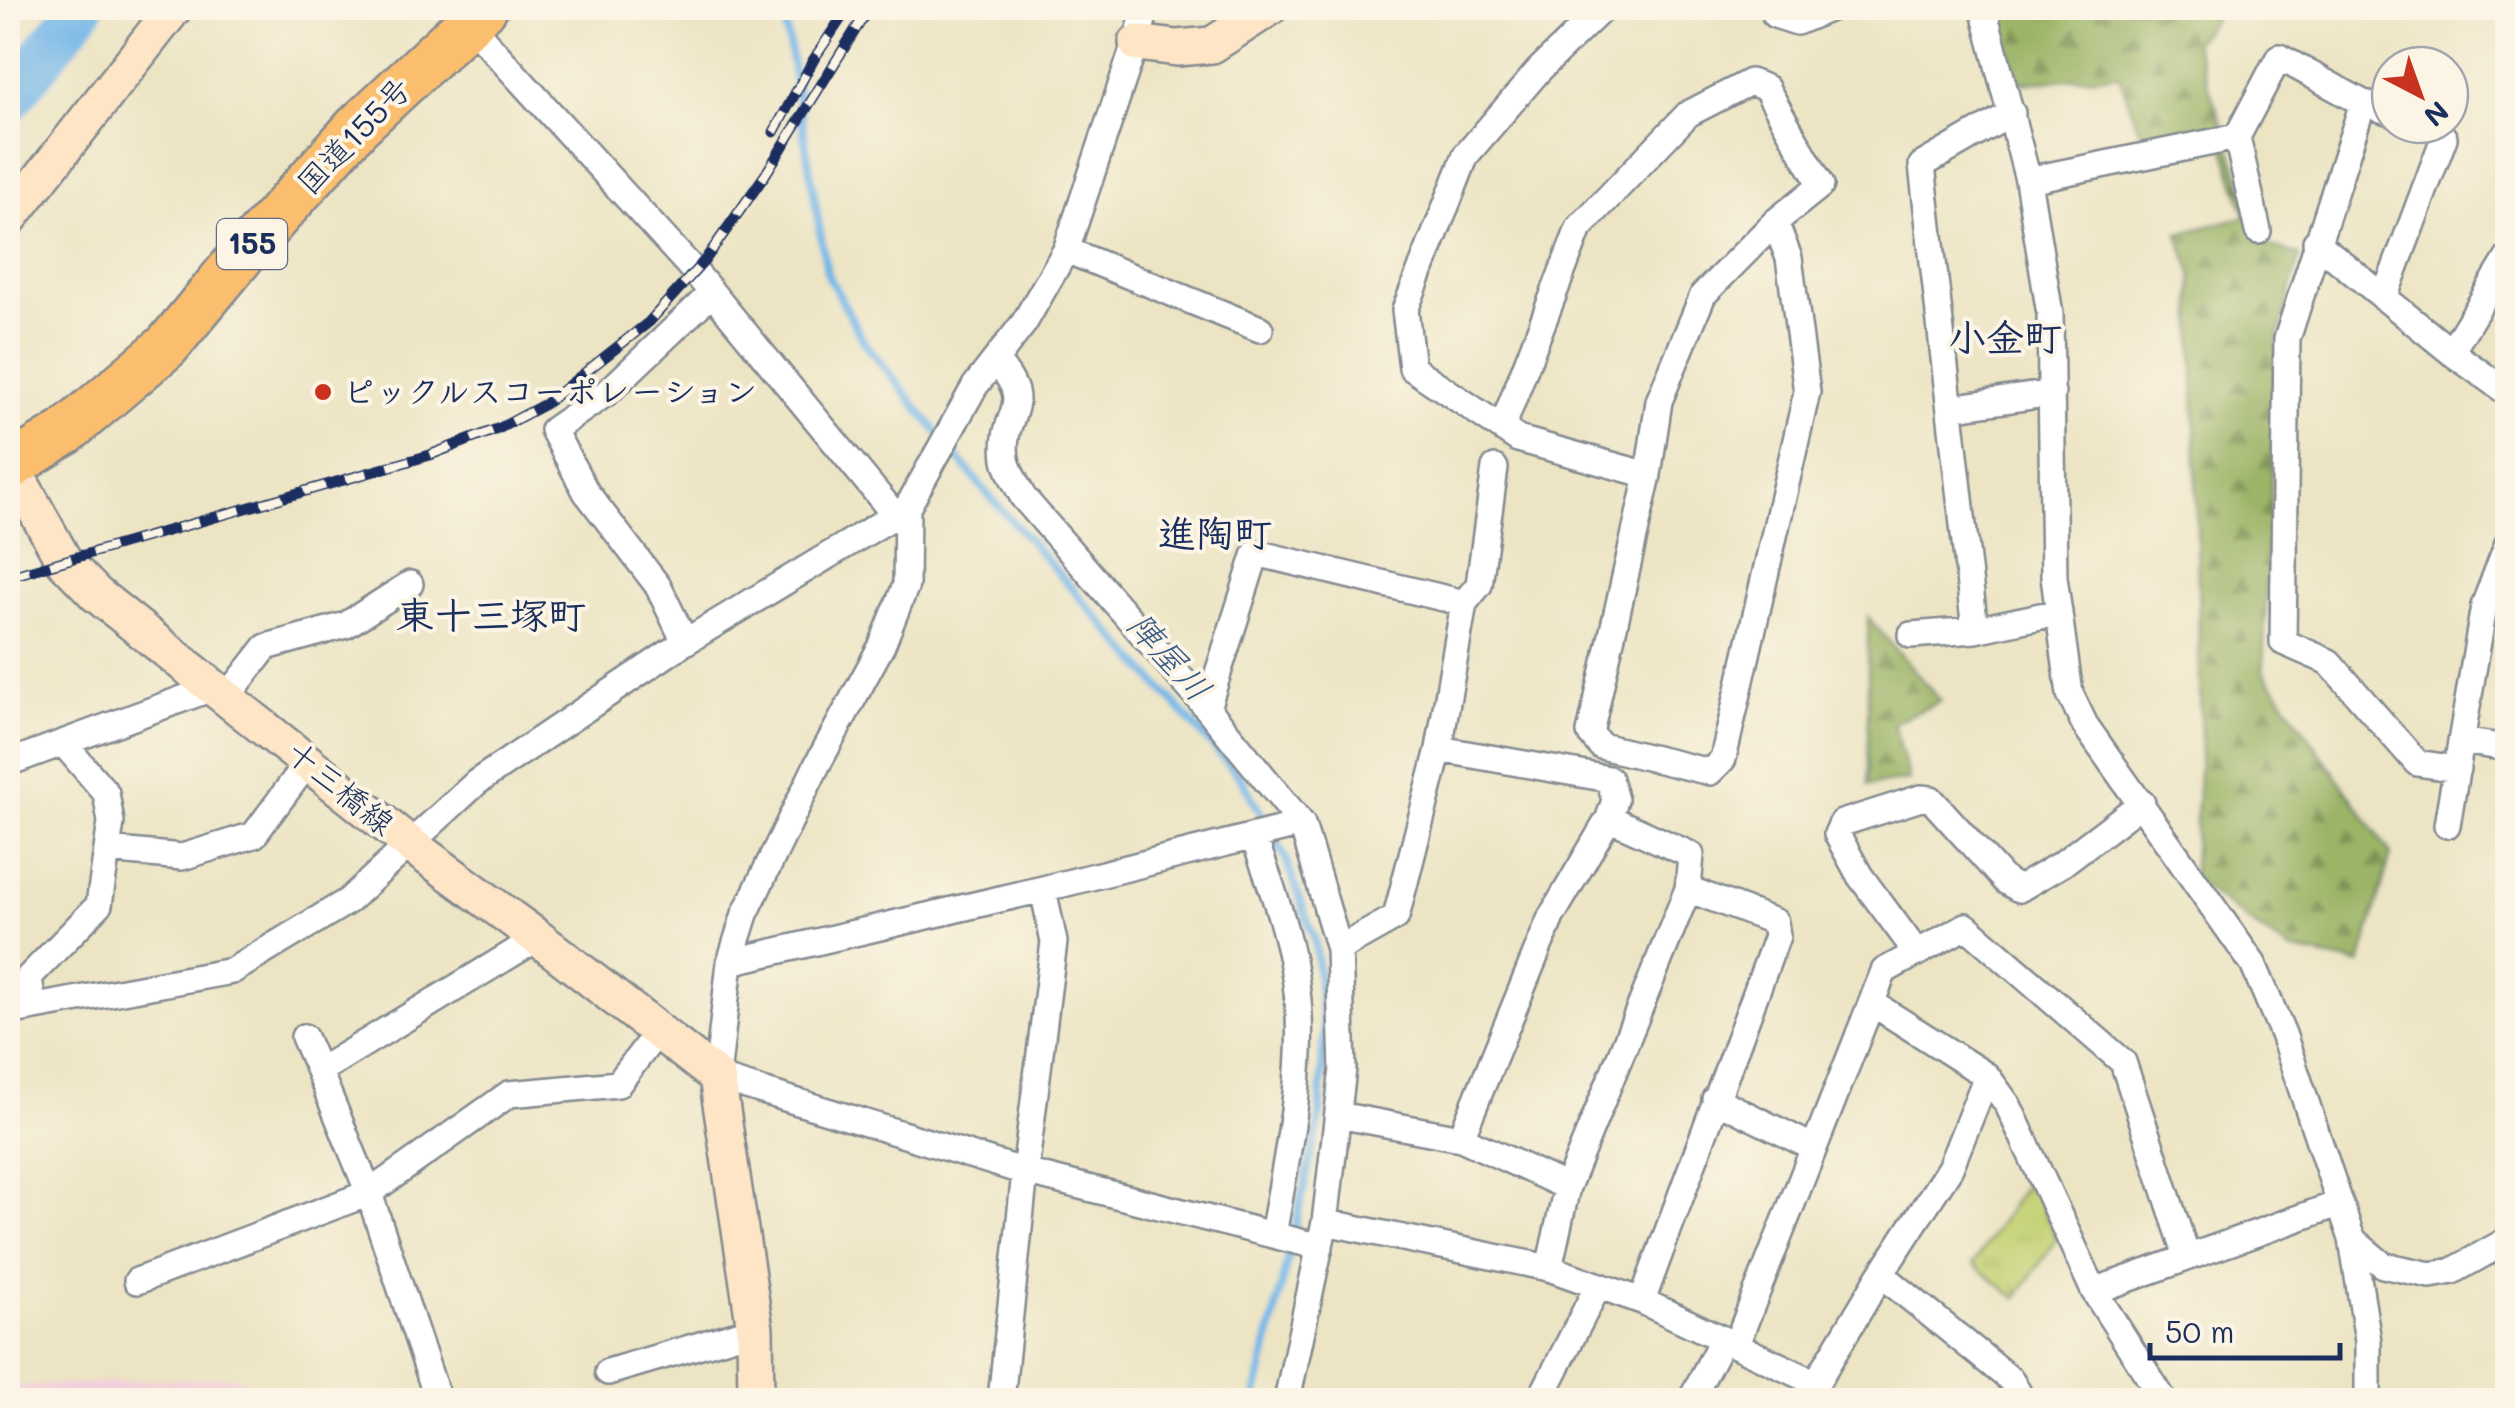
<svg xmlns="http://www.w3.org/2000/svg" width="2515" height="1408" viewBox="0 0 2515 1408" font-family="Mali,'Klee One',sans-serif">
<style>
.built{fill:#f4cfdd}
.forest{fill:url(#forest-firs);stroke:#5b7262;stroke-width:2.5}
.park{fill:url(#park-tufts);stroke:#708069;stroke-width:2.5}
.lines{fill:none;stroke-linecap:round;stroke-linejoin:round}
.stream{stroke:#73b6e8;stroke-width:8}
.river{stroke:#73b6e8;stroke-width:45}
.street-casing{stroke:#848a90;stroke-width:30}
.secondary-casing{stroke:#848a90;stroke-width:40}
.highway-casing{stroke:#848a90;stroke-width:50}
.street{stroke:#fff;stroke-width:25}
.secondary{stroke:#fde5c5;stroke-width:35}
.highway{stroke:#fbbd6e;stroke-width:45}
.rail-casing{stroke:#1b2f5e;stroke-width:11}
.rail{stroke:#fcf5e5;stroke-width:8;stroke-dasharray:22;stroke-linecap:butt}
.poi-dot{fill:#c8321e;stroke:#fcf5e5;stroke-width:4}
.labels{text-anchor:middle;stroke-width:8;stroke-linejoin:round;paint-order:stroke}
.shield{fill:#fcf5e5;stroke:#5e6a86;stroke-width:2.5}
.shield-label{font-size:30px;font-weight:bold;fill:#1b2f5e}
.street-label{font-size:32px;fill:#1b2f5e;stroke:#fcf5e5}
.poi-label{font-size:32px;font-weight:bold;fill:#1b2f5e;stroke:#fcf5e5;text-anchor:start}
.water-label{font-size:35px;font-style:italic;fill:#355887;stroke:#fcf5e5}
.quarter-label{font-size:38px;font-weight:bold;fill:#1b2f5e;stroke:#fcf5e5}
</style>
<defs>
<pattern id="forest-firs" width="22" height="20" patternUnits="userSpaceOnUse" patternTransform="scale(2.5)"><rect width="22" height="20" fill="#9bb466"/><path d="M5 1l3.5 6h-7zM16 11l3.5 6h-7z" fill="#7e9357"/></pattern>
<pattern id="park-tufts" width="24" height="20" patternUnits="userSpaceOnUse" patternTransform="scale(2.5)"><rect width="24" height="20" fill="#c4d274"/><path d="M3 7l-1-3M5 7V3M7 7l1-3M15 17l-1-3M17 17v-4M19 17l1-3" fill="none" stroke="#a8b567"/></pattern>
</defs>
<rect width="100%" height="100%" fill="#fcf5e5"/>
<filter id="ink" filterUnits="userSpaceOnUse"><feTurbulence type="fractalNoise" baseFrequency=".01" numOctaves="2"/><feDisplacementMap in="SourceGraphic" scale="20" xChannelSelector="R" yChannelSelector="G"/><feConvolveMatrix kernelMatrix="1 2 1 2 8 2 1 2 1" color-interpolation-filters="sRGB"/></filter>
<filter id="wash" filterUnits="userSpaceOnUse"><feTurbulence type="fractalNoise" baseFrequency=".0048" numOctaves="4" result="noise"/><feDisplacementMap in="SourceGraphic" scale="40" xChannelSelector="R" yChannelSelector="G"/><feGaussianBlur stdDeviation="2.25" result="paint"/><feColorMatrix in="noise" values="0 0 0 0 0 0 0 0 0 0 0 0 0 0 0 0 0 1.4 0 .05"/><feComposite in="paint" operator="in"/></filter>
<g filter="url(#wash)">
<rect width="100%" height="100%" fill="#ece4c3"/>
<path class="built" d="M234,1377L272,1393L277,1400H8V1387Z"/>
<path class="forest" d="M1995,8H2224L2194,43L2263,244L2300,255L2277,343L2263,671L2391,854L2360,964L2289,950L2192,880L2201,742L2192,273L2178,234L2246,216L2217,128L2143,141L2119,75L2018,83Z
M1868,617L1941,701L1893,723L1909,780L1868,785Z"/>
<path class="park" d="M2029,1178L2057,1239L2016,1298L1973,1264Z"/>
<g class="lines">
<path class="stream" d="M783,8L827,273L864,342L985,491L1241,778L1285,857L1315,941L1324,1031L1320,1118L1255,1400"/>
<path class="river" d="M8,101L81,8"/>
</g>
</g>
<g filter="url(#ink)">
<g class="lines">
<g class="street-casing">
<path id="street" d="M1147,8L1066,250L1024,323L975,386L907,508L906,585L882,645L816,767L745,914L730,962L717,1077L1025,1172L1320,1247
M1603,8L1539,70L1466,155L1405,310L1412,368L1518,439L1648,475
M1983,8L2028,180L2050,314L2054,577L2070,694L2085,725L2253,964L2283,1034L2352,1239L2368,1341V1400
M460,14L695,272L894,514
M1775,15L1797,22L1831,8
M2363,103L2390,112
M2237,137L2279,57L2363,103L2287,339L2283,642L2329,662L2417,763L2457,769
M2028,180L2237,137L2258,231
M2316,242L2451,352L2508,393
M1066,250L1260,329
M2384,298L2444,138L2438,130L2425,125
M2451,352L2508,258
M995,360C1039,409 999,410 1006,459C1008,471 1017,485 1023,497L1207,708L1302,824L1339,949L1343,1069L1325,1222L1287,1400
M1950,408L2052,393
M1502,428L1579,228L1688,114L1750,82L1766,88L1821,185L1775,222L1703,295L1659,401L1648,475L1590,733L1601,746L1710,772L1723,759L1807,392L1789,258L1775,222
M1975,630L1922,165L2012,113
M1911,635L1975,630L2059,612
M685,642L658,586L586,492L553,430L609,391L712,293
M227,697L266,647L346,625L410,584
M1207,708L1256,553L1464,603
M2461,741L2508,748
M1439,749L1464,603L1479,585L1495,468
M8,763L215,687
M2447,825L2484,606L2508,543
M1254,838C1273,890 1293,944 1298,1000C1305,1076 1286,1160 1273,1235
M107,850L182,857L254,835L308,762
M1339,949L1396,917L1439,749L1609,779L1615,800L1609,818L1691,855L1688,889L1567,1187L1549,1268
M1917,953L1860,876L1837,834L1842,823L1921,798L1931,799L2005,881L2019,889L2063,863L2142,803
M730,962L1043,889L1302,824
M1872,1003L1987,1076L2008,1105L2094,1291L2163,1399
M33,1007L29,977L99,905L111,822L106,793L64,744
M8,1012L232,971L348,901L477,782L685,642L907,508
M304,1037L319,1071
M1715,1099L1814,1148
M1338,1115L1461,1138L1567,1187
M1461,1138L1551,917L1609,818
M1325,1222L1549,1268L1642,1301L1816,1383L1881,1274L2011,1380L2022,1400
M2352,1239L2383,1265L2430,1275L2453,1271L2508,1240
M1881,1274L1950,1168L1987,1076
M137,1281L369,1193L509,1094L618,1084L658,1031
M2094,1291L2338,1204
M1642,1301L1777,936L1775,922L1688,889
M1736,1345L1884,971L1966,926L2123,1062L2187,1257
M608,1372L755,1329
M438,1400L369,1193L319,1071L538,938
M1001,1400L1025,1172L1054,942L1043,889
M1540,1400L1598,1286
M1691,1400L1722,1340"/>
</g>
<g class="secondary-casing">
<path id="secondary" d="M1137,43L1177,48L1212,45L1269,8
M8,220L174,8
M8,460L64,561L96,594L411,845L538,938L717,1077L755,1329L756,1400"/>
</g>
<g class="highway-casing">
<path id="highway" d="M8,468L66,432L167,346L245,252L357,127L484,8"/>
</g>
<use href="#street" class="street"/>
<use href="#secondary" class="secondary"/>
<use href="#highway" class="highway"/>
<g class="rail-casing">
<path id="rail" d="M774,132L814,59L848,8
M8,577L430,455L500,428L545,404L649,322L705,260L765,175L869,8"/>
</g>
<use href="#rail" class="rail"/>
</g>
</g>
<circle class="poi-dot" cx="323" cy="392" r="10"/>
<g class="labels">
<rect class="shield" x="217" y="219" width="70" height="50" rx="8"/>
<g class="shield-label">
<text x="252" y="254">155</text>
</g>
<g class="street-label">
<text transform="translate(354 136) rotate(-46)" y="11">国道155号</text>
<text transform="translate(340 788) rotate(39)" y="11">十三橋線</text>
</g>
<g class="poi-label">
<text x="343" y="403">ピックルスコーポレーション</text>
</g>
<g class="water-label">
<text transform="translate(1169 657) rotate(48)" y="12">陣屋川</text>
</g>
<g class="quarter-label">
<text x="2005" y="351">小金町</text>
<text x="1215" y="547">進陶町</text>
<text x="491" y="629">東十三塚町</text>
</g>
</g>
<rect width="2515" height="1408" fill="none" stroke="#fcf5e5" stroke-width="40"/>
<g transform="translate(2420 95) rotate(139)"><circle r="48" fill="#fcf5e5" stroke="#a2a6af" stroke-width="2.5"/>
<path d="M0-8L18 38L0 25L-18 38Z" fill="#c8321e"/>
<text y="-15" font-size="28" font-weight="bold" text-anchor="middle" fill="#1b2f5e">N</text>
</g>
<path d="M2150 1343v15h190v-15" fill="none" stroke="#1b2f5e" stroke-width="5"/>
<text x="2165" y="1343" font-size="30" fill="#1b2f5e" stroke="#fcf5e5" stroke-width="8" paint-order="stroke">50 m</text>
</svg>
